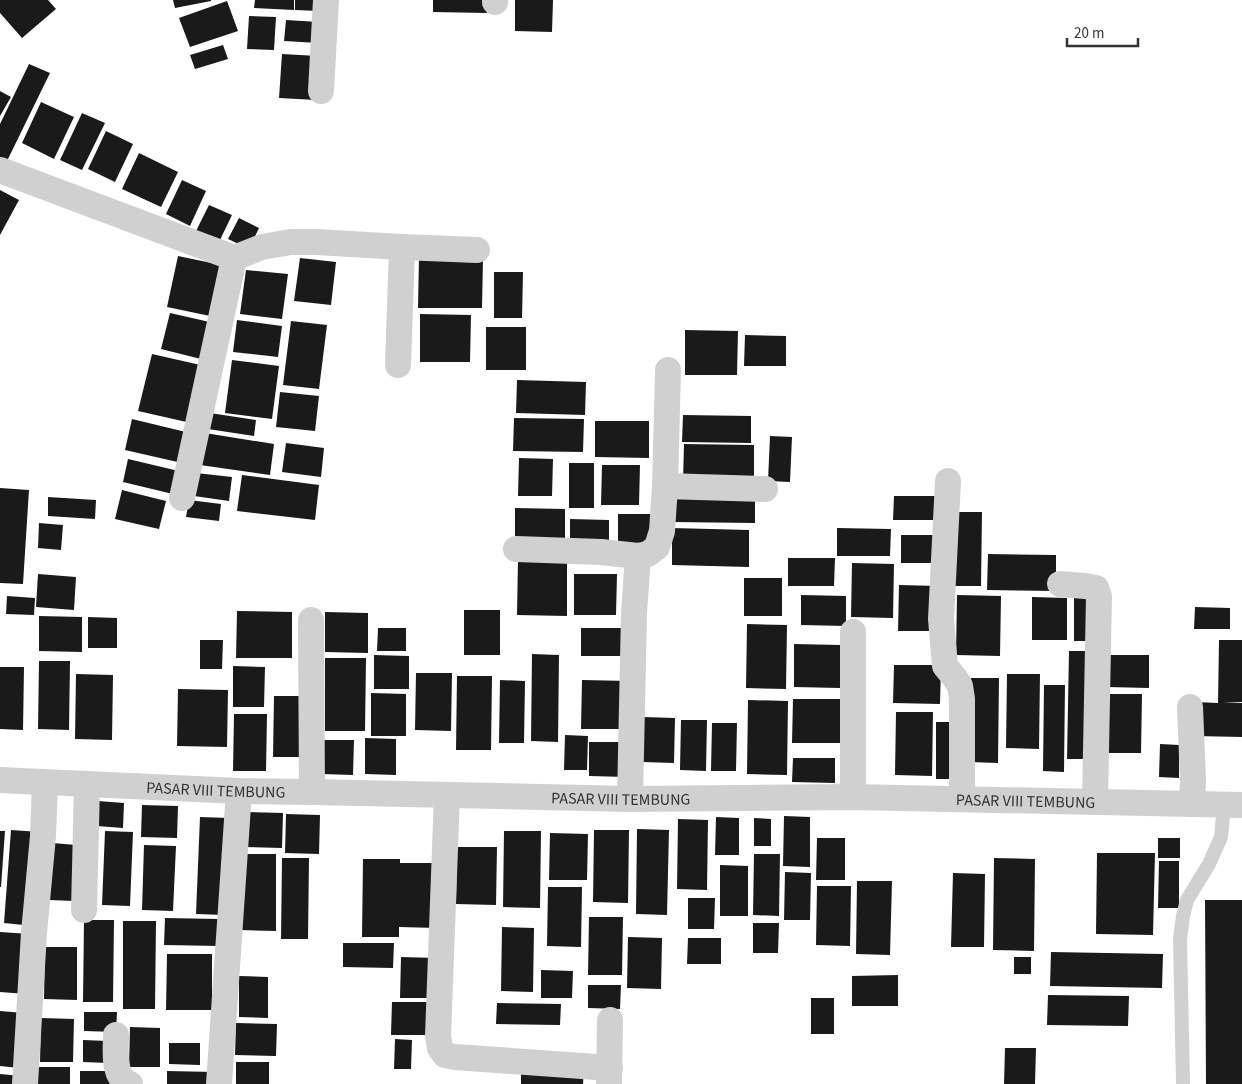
<svg xmlns="http://www.w3.org/2000/svg" width="1242" height="1084" viewBox="0 0 1242 1084" font-family="'Source Sans 3',sans-serif">
<style>
.building{fill:#1a1a1a}
.lines{fill:none;stroke-linecap:round;stroke-linejoin:round}
.service{stroke:#d0d0d0;stroke-width:14}
.minor{stroke:#d0d0d0;stroke-width:26}
.labels{text-anchor:middle;stroke-width:5;stroke-linejoin:round;paint-order:stroke}
.street-label{font-size:16px;fill:#333;stroke:#fff}
</style>
<rect width="100%" height="100%" fill="#fff"/>
<path class="building" d="M0,0H48L56,9L22,38L0,13Z
M173,0H211V1L175,8Z
M255,0H294V10L254,8Z
M295,0H320L319,11L295,10Z
M433,0H487V13L433,12Z
M515,0H553L552,32L515,31Z
M227,1L238,31L190,47L179,18Z
M249,16L276,17L274,50L247,49Z
M286,20L319,22L318,43L284,41Z
M223,45L228,59L195,69L190,55Z
M282,54L318,56L316,100L279,98Z
M29,64L50,73L7,161L0,157V124Z
M0,91L11,97L0,116Z
M41,102L74,117L54,159L22,143Z
M82,113L105,123L82,170L60,160Z
M106,131L133,144L115,182L88,169Z
M139,153L178,172L161,207L122,189Z
M182,180L206,191L190,226L166,214Z
M0,190L19,200L0,235Z
M209,205L232,215L219,242L196,231Z
M239,218L259,228L249,249L228,239Z
M178,256L226,266L215,317L167,307Z
M419,257L483,258L482,308H418Z
M300,258L336,262L331,305L294,301Z
M246,270L288,274L282,319L240,314Z
M494,272H523L522,318H494Z
M170,313L214,323L205,360L161,349Z
M420,314L471,315L470,362H420Z
M237,320L282,326L278,357L233,352Z
M291,321L327,325L319,389L283,385Z
M486,327H526V370H486Z
M685,330L738,331L737,375H685Z
M745,335L786,336V366H744Z
M152,354L205,366L191,423L138,411Z
M232,360L279,366L272,419L225,413Z
M517,380L586,382L585,415L516,413Z
M280,392L319,396L315,431L276,427Z
M210,413L256,420L254,436L208,429Z
M683,415L751,416V443L682,442Z
M514,418L584,419L583,452L513,451Z
M132,419L190,433L182,463L125,450Z
M595,421H649V458L595,457Z
M205,433L274,444L270,475L200,465Z
M770,436L792,437L790,482L768,481Z
M286,443L324,448L321,477L282,472Z
M684,444L754,445V483L683,482Z
M519,458L553,459L552,496H518Z
M128,459L183,472L177,495L123,482Z
M569,463H594V508H569Z
M602,465H640L639,505H601Z
M196,473L232,477L229,501L194,496Z
M242,475L319,485L315,520L237,511Z
M0,488L29,490L23,584L0,583Z
M122,490L166,501L159,529L115,519Z
M672,490L755,492V523L672,522Z
M894,496H942L941,520H893Z
M48,497L96,500L95,519L48,516Z
M189,500L221,504L219,521L186,517Z
M515,508L565,509V544H515Z
M952,512H982L981,586H951Z
M618,514H654V544H618Z
M570,519L609,520V543H570Z
M39,523L63,525L61,550L38,548Z
M672,528L749,530V567L672,565Z
M837,528L891,529L890,556H837Z
M901,535H939L938,563H901Z
M988,554L1056,555V591L987,590Z
M788,558H835L834,586H788Z
M518,559H567V616L517,615Z
M852,563L894,564L893,618L851,617Z
M38,574L76,577L74,610L36,607Z
M574,574H617L616,615H574Z
M744,578H782V616H744Z
M899,585L939,586V631H898Z
M801,595L846,596V626L801,625Z
M957,595L1001,596L1000,656L956,655Z
M7,596L35,598L34,615L6,614Z
M1074,596H1094V641H1074Z
M1032,597L1067,598V640H1032Z
M1195,607L1230,608V629H1194Z
M464,610H500V655H464Z
M237,611L292,612V658H236Z
M325,612L368,613V653L325,652Z
M39,616L82,617V652L39,651Z
M88,617L117,618V648H88Z
M747,624L787,625L786,689L746,688Z
M378,628H406V651H377Z
M581,628H625L624,656H581Z
M200,640H223L222,669H200Z
M1219,640H1242V702L1223,703H1242V737L1194,736L1195,702L1218,703Z
M794,644L840,645V688L794,687Z
M1069,651H1095L1092,759H1067Z
M532,654L559,655L558,742L531,741Z
M374,655L409,656V689H374Z
M1108,655H1149V688L1107,687Z
M325,658H366L365,731H325Z
M39,661H70L69,730L38,729Z
M894,665H941L940,704L893,703Z
M233,666L265,667L264,707H233Z
M0,667H24L23,730L0,729Z
M416,673H452L451,731L415,730Z
M76,674L113,675L112,740L75,739Z
M1007,674H1040L1039,749L1006,748Z
M457,676H492L491,750H456Z
M971,678H999L998,763L970,762Z
M500,680L525,681L524,743H499Z
M582,680L629,681L628,729H581Z
M1044,685H1065L1064,772L1043,771Z
M178,689L228,690L227,747L177,746Z
M371,693L406,694V736H371Z
M1108,694H1142L1141,753H1108Z
M274,696H307V757H273Z
M793,699H841L840,743H792Z
M748,700L788,701L787,775L747,774Z
M896,712H933L932,776L895,775Z
M234,714H267L266,771H233Z
M643,717L675,718L674,763L643,762Z
M681,720H707L706,771L680,770Z
M936,722H960L959,779H936Z
M712,723H737L736,771H711Z
M565,735L588,736L587,770H564Z
M365,738L396,739V775L365,774Z
M322,740H354L353,775L322,774Z
M589,742H627V777L589,776Z
M1160,744L1179,745V778L1159,777Z
M793,758H835V783L792,782Z
M98,801L124,803L123,828L97,826Z
M142,805L178,806L177,838L141,837Z
M244,812L283,813L282,848L243,847Z
M286,814L320,815L319,854L285,853Z
M784,816L810,817V867L783,866Z
M200,817L229,818L225,915L196,914Z
M716,817L739,818V855H715Z
M754,818L771,819V846H754Z
M678,819L708,820L707,890L677,889Z
M637,829L669,830L667,915L636,914Z
M11,830L40,832L34,926L4,923Z
M594,830H629L628,903L593,902Z
M0,831H5L1,887H0Z
M105,831L133,832L130,906L102,905Z
M504,831H541L540,908L503,907Z
M550,833L588,834L587,880H549Z
M817,838H845V880H816Z
M1158,838H1180V858H1158Z
M52,843L77,845L74,901L49,900Z
M144,845L176,846L173,911L142,910Z
M457,847H497L496,905L456,904Z
M1097,853H1155L1153,935L1096,934Z
M241,854H276V931L240,930Z
M754,854H780L779,916L753,915Z
M282,858H309L308,939H281Z
M994,858L1035,859L1034,951L993,950Z
M363,859H400V863H439L438,928L399,927V937H362Z
M1159,861H1179V908H1158Z
M720,865L748,866V916H720Z
M785,872L811,873L810,920H784Z
M953,873L985,874L984,947H951Z
M857,881H892L890,955L856,954Z
M817,886H851L850,946L816,945Z
M548,887H582L581,947L547,946Z
M688,898H715L714,929H688Z
M1205,900H1242V1084H1206Z
M589,917H623L622,975H588Z
M165,918L219,919V946L164,945Z
M84,920H114L113,1002H83Z
M123,921H156L155,1009H123Z
M753,923H779L778,953H753Z
M502,927L534,928L533,992L501,991Z
M0,932L30,934L26,994L0,992Z
M628,937L662,938L661,989L627,988Z
M688,938H721V964H687Z
M343,943H394L393,968L343,967Z
M45,947H77V1000L44,999Z
M1051,952L1163,954L1162,988L1050,986Z
M167,954H212V1010H166Z
M401,957L437,958V998H400Z
M1014,957H1031V974H1014Z
M541,970L573,971L572,998H541Z
M898,975V1006H852V976Z
M239,976L268,977V1018L239,1017Z
M588,985H621L620,1009L588,1008Z
M1048,995L1129,996L1128,1026L1047,1025Z
M811,998H834V1034H811Z
M392,1002H432V1035H391Z
M497,1003L561,1004L560,1025L496,1024Z
M0,1011L24,1013L19,1068L0,1066Z
M84,1012H117L116,1032L84,1031Z
M41,1018L74,1019L73,1062H40Z
M236,1023L277,1024L276,1056L235,1055Z
M130,1027L160,1028V1067H129Z
M395,1039L412,1040L411,1069H394Z
M83,1040L108,1041V1063L83,1062Z
M169,1043H200V1065L169,1064Z
M1005,1048H1036L1035,1084H1004Z
M236,1062H269V1084H236Z
M34,1067H70V1084H34Z
M521,1068L584,1069L583,1084H521Z
M80,1071H115L116,1084H80Z
M167,1071L215,1072V1084H167Z
M0,1074L21,1076L20,1084H0Z"/>
<g class="lines">
<path class="service" d="M1183,1084L1180,939L1183,916L1187,900L1209,864L1221,837L1224,805"/>
<g class="minor">
<path d="M495,2V0"/>
<path d="M321,91L326,0"/>
<path d="M0,170L234,258L262,247L291,242H316L402,247L477,250"/>
<path d="M398,365L402,247"/>
<path d="M948,481L941,619L945,666L955,678L960,686L962,699V799"/>
<path d="M665,486L765,489"/>
<path d="M182,498L234,258"/>
<path d="M516,549L601,552L638,556"/>
<path d="M1060,584L1085,586L1096,588L1099,596L1095,802"/>
<path d="M311,620L312,792"/>
<path d="M1190,707L1193,780L1192,804"/>
<path id="s1" d="M0,780L239,791L312,792L630,799L853,797L1242,805"/>
<path d="M447,795L438,1036L440,1048L445,1055L455,1057L610,1068"/>
<path d="M853,797V632"/>
<path d="M630,799L634,613L638,556L648,554L657,547L662,531L665,486L668,370"/>
<path d="M84,910L87,785"/>
<path d="M116,1035C116,1050 112,1078 130,1084"/>
<path d="M25,1084L34,933L43,836L45,783"/>
<path d="M219,1084L239,791"/>
<path d="M609,1084L610,1020"/>
</g>
</g>
<g class="labels">
<g class="street-label">
<text dy="6" stroke="none"><textPath href="#s1" startOffset="216">PASAR VIII TEMBUNG</textPath></text>
<text dy="6" stroke="none"><textPath href="#s1" startOffset="621">PASAR VIII TEMBUNG</textPath></text>
<text dy="6" stroke="none"><textPath href="#s1" startOffset="1026">PASAR VIII TEMBUNG</textPath></text>
</g>
</g>
<path d="M1067 38v8h71v-8" fill="none" stroke="#333333" stroke-width="2.5"/>
<text x="1074" y="38" font-size="15" fill="#333333" stroke="#ffffff" stroke-width="4" paint-order="stroke">20 m</text>
</svg>
